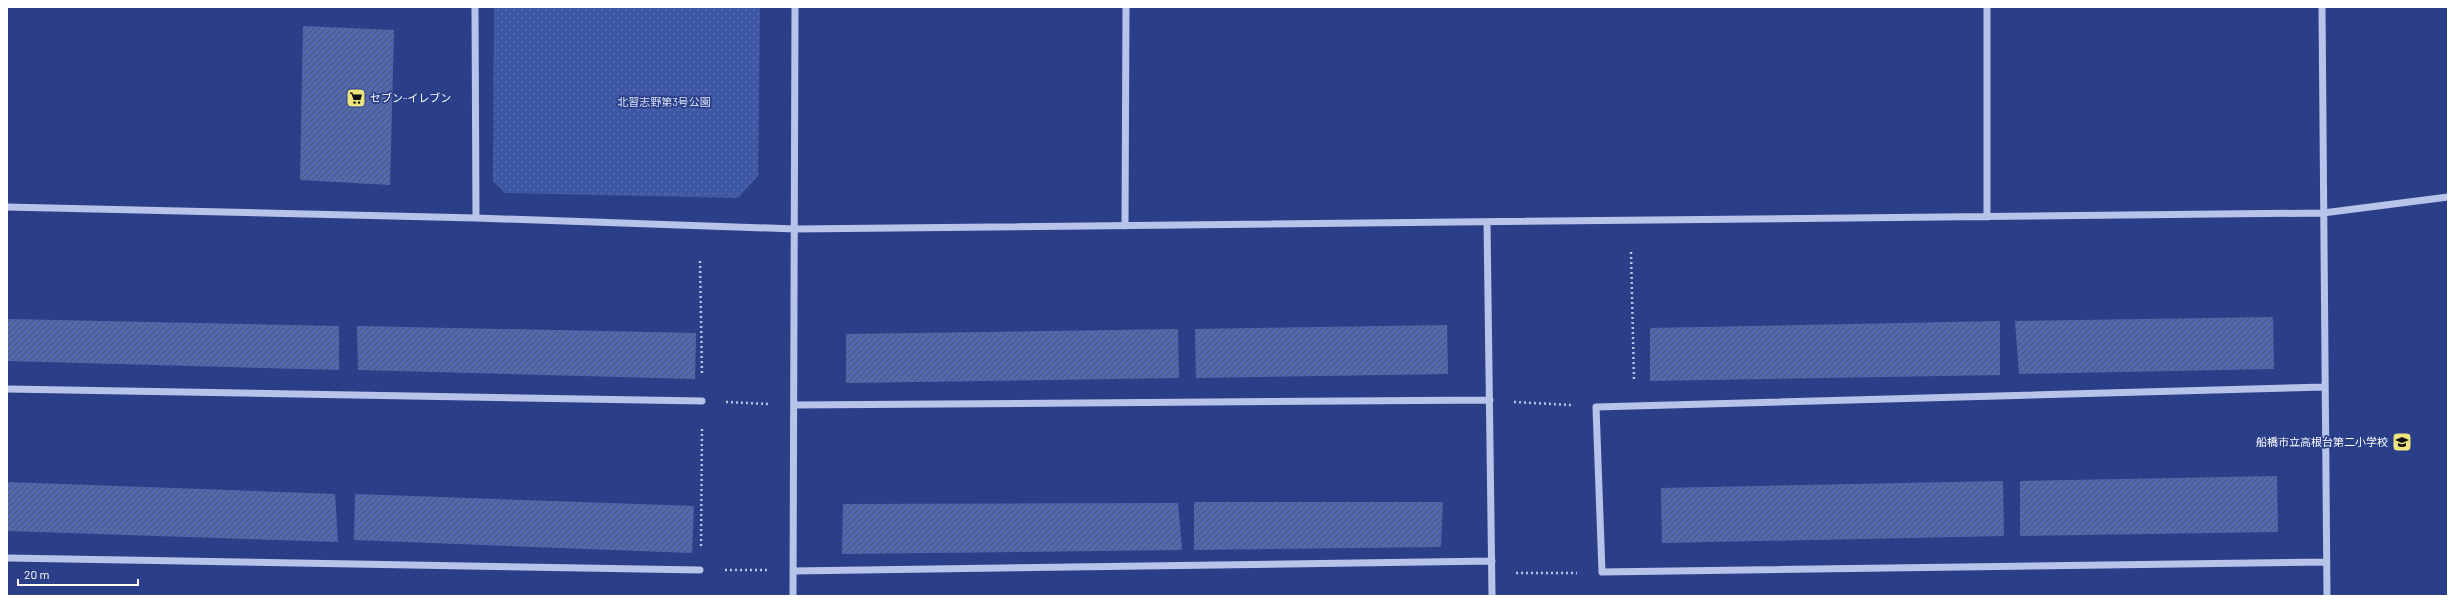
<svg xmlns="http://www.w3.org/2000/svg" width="2455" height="603" viewBox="0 0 2455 603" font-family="Barlow,'Noto Sans JP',sans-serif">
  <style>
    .park { fill: url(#park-dots) }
    .building { fill: url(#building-hatch) }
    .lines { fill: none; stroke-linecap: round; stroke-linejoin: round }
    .path { stroke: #b7c3e8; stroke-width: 2.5; stroke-dasharray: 2 3; stroke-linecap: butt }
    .minor { stroke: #b7c3e8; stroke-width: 7 }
    .labels { text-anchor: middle; stroke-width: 3.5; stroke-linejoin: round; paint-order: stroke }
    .poi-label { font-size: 11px; fill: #fff; stroke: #2a3f88; text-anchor: start }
    .park-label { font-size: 11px; fill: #dae1f7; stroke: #2a3f88 }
  </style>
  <defs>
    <pattern id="park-dots" width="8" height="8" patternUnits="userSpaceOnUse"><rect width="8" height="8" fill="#3f58a4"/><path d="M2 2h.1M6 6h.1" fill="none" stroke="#5c71b2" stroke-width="1.8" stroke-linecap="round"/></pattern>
    <pattern id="building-hatch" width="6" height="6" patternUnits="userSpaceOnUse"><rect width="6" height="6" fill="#5369af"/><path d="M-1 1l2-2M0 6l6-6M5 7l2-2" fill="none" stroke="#4e566f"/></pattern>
  </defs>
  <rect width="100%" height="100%" fill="#2a3f88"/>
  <!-- park -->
  <path class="park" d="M494,7H760L758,176L738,198L505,193L493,181Z"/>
  <!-- building -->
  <path class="building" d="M303,26L394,30L390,185L300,180Z
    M2273,317L2274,369L2019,374L2015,321Z
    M7,319L339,326V370L8,361Z
    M2000,321V375L1650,381V328Z
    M1447,325L1448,374L1196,378L1195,329Z
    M357,326L696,333L695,379L358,370Z
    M1178,329L1179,378L846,383V334Z
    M2277,476L2278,532L2020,536V481Z
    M2003,481L2004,536L1662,543L1661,488Z
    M7,482L335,494L338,542L7,531Z
    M355,494L694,506L692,553L354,540Z
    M1194,502H1443L1441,547L1194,550Z
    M1178,503L1182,550L842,554L843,504Z"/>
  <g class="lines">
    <!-- path -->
    <path class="path" d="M1631,252L1634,381
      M700,261L702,376
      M726,402L769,404
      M1514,402L1571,405
      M701,546L702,427
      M725,570H768
      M1516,573H1577"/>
    <!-- minor -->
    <path class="minor" d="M475,7L476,218
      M2322,7L2327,596
      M7,207L476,218L795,229L2323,213L2448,197
      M1987,217V7
      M1487,222L1492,596
      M1125,226L1126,7
      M2325,387L1596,407L1602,572L2327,562
      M7,389L702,401
      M794,405L1490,400
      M7,558L700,570
      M793,571L1492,561
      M793,596L795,7"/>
  </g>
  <!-- icons -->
  <defs>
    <symbol id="supermarket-square" viewBox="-11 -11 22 22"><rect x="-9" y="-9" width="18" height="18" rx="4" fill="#eee57e" stroke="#2a3f88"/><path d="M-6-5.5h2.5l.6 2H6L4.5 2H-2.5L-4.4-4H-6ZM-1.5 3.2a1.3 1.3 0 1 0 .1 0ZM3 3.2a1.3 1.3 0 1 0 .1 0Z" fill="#111"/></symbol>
    <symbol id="school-square" viewBox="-11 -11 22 22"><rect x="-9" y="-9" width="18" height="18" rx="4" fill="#eee57e" stroke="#2a3f88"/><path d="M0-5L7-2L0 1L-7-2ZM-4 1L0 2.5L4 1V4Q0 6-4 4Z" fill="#111"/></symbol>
  </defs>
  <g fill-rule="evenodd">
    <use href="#supermarket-square" x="345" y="87" width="22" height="22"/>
    <use href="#school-square" x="2391" y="431" width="22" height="22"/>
  </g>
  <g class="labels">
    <!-- poi labels -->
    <g class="poi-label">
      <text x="370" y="102">セブン-イレブン</text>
      <text x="2388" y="446" text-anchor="end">船橋市立高根台第二小学校</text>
    </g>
    <!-- park labels -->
    <g class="park-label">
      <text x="664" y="106">北習志野第3号公園</text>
    </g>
  </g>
  <!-- border -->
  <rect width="2455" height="603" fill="none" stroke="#ffffff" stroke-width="16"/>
  <!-- scale -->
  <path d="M18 579v6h120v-6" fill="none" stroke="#ffffff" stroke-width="2"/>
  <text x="24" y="579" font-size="12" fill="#ffffff" stroke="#2a3f88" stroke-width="3" paint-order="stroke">20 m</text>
</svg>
